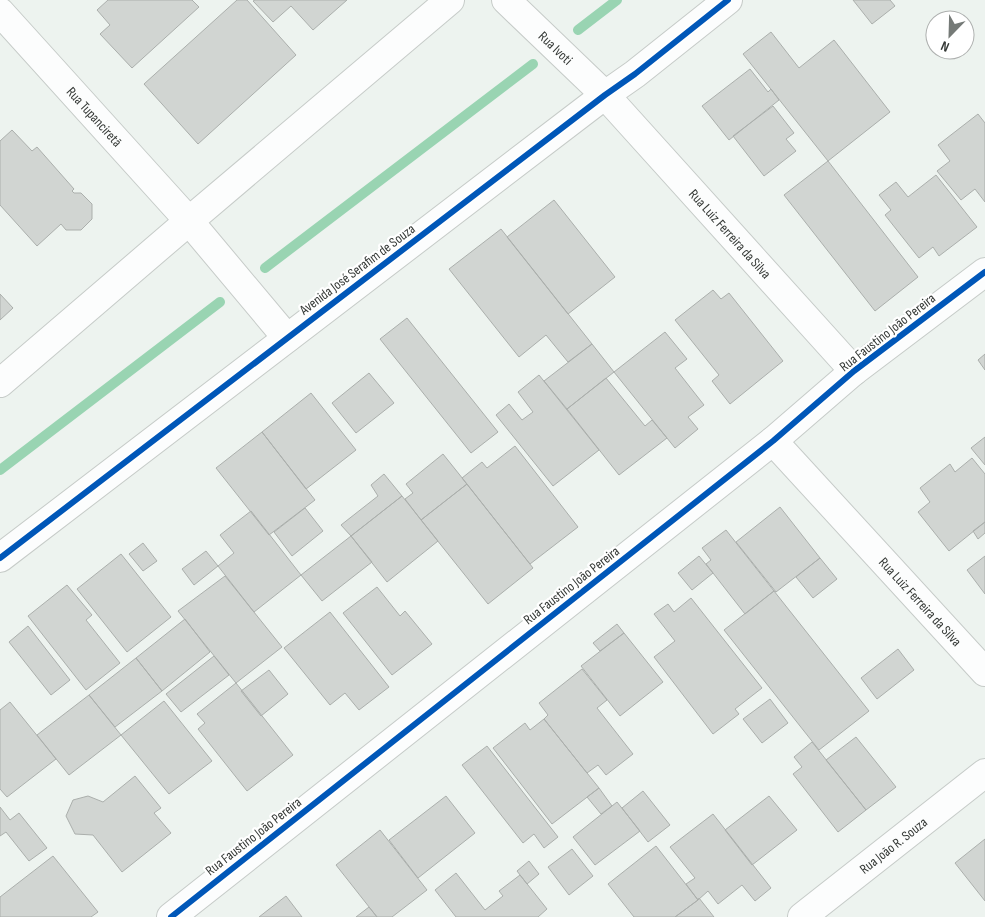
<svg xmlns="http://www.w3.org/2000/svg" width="985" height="917" viewBox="0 0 985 917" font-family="'Sofia Sans Condensed',sans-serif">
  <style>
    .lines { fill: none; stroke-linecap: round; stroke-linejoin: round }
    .stream { stroke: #99d4b2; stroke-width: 10 }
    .building { fill: #d1d5d2; stroke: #abafac }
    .street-casing { stroke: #c6cbc8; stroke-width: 30 }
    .street { stroke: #fcfdfd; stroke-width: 28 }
    .cycleway-casing { stroke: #fff; stroke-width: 9 }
    .cycleway { stroke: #0057b8; stroke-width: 6 }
    .labels { text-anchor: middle; stroke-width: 4.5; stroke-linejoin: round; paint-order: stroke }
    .street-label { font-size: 14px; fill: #353936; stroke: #fff }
  </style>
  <rect width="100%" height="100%" fill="#edf3ef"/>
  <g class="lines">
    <!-- stream -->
    <path class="stream" d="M578,30L617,0
      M265,268L533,64
      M0,470L220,302"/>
  </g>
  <!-- building -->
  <path class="building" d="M108,0H192L199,7L132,68L100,34L110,25L97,10Z
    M237,0H247L296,55L198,144L144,84Z
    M255,0H347L313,30L291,6L273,22L253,1Z
    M853,0H890L895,6L872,24Z
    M771,32L799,68L834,40L890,112L828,161L743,54Z
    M750,69L768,92L771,89L779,100L729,140L702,106Z
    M773,106L794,133L786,139L796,151L764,176L733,136Z
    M978,114L985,123V202L975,189L961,200L937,171L950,161L938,145Z
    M12,130L32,151L37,147L74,189L72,191L74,193H81L92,204V219L81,230H66L61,224L37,246L0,205V141Z
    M828,161L918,277L875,311L784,195Z
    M936,175L977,227L939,256L933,247L919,258L885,215L891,210L879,195L896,182L908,197Z
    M554,200L615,277L568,314L507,237Z
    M501,229L592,344L568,362L546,335L519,357L449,269Z
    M713,290L721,299L729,293L783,361L730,404L712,381L719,375L675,320Z
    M0,294L13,308L0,320Z
    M407,318L498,432L471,453L380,339Z
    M665,332L687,359L675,368L704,405L688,417L698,429L675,448L614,372Z
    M592,344L614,372L567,409L544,381Z
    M985,354V370L978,360Z
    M369,373L394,403L356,433L332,403Z
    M539,375L599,450L553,486L496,415L509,404L522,420L533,412L518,392Z
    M606,378L645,426L652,420L667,438L619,475L567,409Z
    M311,393L356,450L306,489L262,432Z
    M262,432L315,500L269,535L216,468Z
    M985,437V465L971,448Z
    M515,446L578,527L530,564L462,478L482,462L487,468Z
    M443,454L467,484L421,520L405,499L413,493L406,484Z
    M972,458L985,474V522L949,551L918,512L930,502L920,488L950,464L955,472Z
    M384,474L402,496L351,536L341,525L378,496L371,485Z
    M467,484L533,568L488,604L421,520Z
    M402,496L438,541L387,582L351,536Z
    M780,507L820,558L776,592L736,542Z
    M305,508L323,531L292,556L274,532Z
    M251,511L301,575L254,612L218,566L234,553L220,535Z
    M985,522V533L978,539L973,531Z
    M726,530L774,591L745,614L706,564L711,560L702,548Z
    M351,536L372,562L322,601L301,575Z
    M143,543L157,561L143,571L129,554Z
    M206,551L218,566L194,585L182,569Z
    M121,554L171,617L127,652L77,589Z
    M699,556L713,573L692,590L678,573Z
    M985,556V594L967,570Z
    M820,558L837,579L813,598L796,577Z
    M225,576L282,647L236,683L178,611Z
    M67,585L92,615L86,620L120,663L86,690L28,616Z
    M377,587L400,616L405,611L432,644L392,675L343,613Z
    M774,591L869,711L819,750L724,630Z
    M691,598L762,688L735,709L739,714L713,734L654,657L675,641L654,614L668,604L674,612Z
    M330,612L389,687L359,710L345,693L330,705L284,648Z
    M185,619L210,652L162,691L136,658Z
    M617,624L624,633L600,651L593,643Z
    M28,626L70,680L51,695L9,642Z
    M624,633L663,682L620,716L581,666Z
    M898,649L914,670L877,699L861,678Z
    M214,656L229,675L181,712L166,694Z
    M136,658L162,691L115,727L89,695Z
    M582,669L607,700L597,708L633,754L606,775L598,765L587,773L544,719L548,715L539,703Z
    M269,670L288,694L261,716L241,691Z
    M236,683L293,755L247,791L198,729L205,723L197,714Z
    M89,695L121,735L69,775L37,735Z
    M770,699L788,723L762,743L743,719Z
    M164,701L212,761L169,794L121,735Z
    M10,702L56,759L7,797L0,789V710Z
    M544,719L599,788L552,824L493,748L525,723L530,730Z
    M856,737L896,787L866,810L826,760Z
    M812,742L866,810L838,832L793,774L802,767L794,757Z
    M487,746L558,837L544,848L534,834L523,843L462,765Z
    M135,776L161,808L154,813L171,833L122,872L93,835L75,834L66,816L73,800L88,796L103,802Z
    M599,788L612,806L601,814L587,797Z
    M643,791L670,825L648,842L622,808Z
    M446,796L475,833L418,878L389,840Z
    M769,796L797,830L752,865L725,830Z
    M617,802L640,831L595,865L573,837Z
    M0,807L10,820L19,813L47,848L29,861L6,832L0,836Z
    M713,814L771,888L755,901L742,885L718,904L708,891L698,900L686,884L695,878L670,847Z
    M380,830L427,890L392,917H377L336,865Z
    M985,839V901L955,863Z
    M656,846L698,900L675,917H634L608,884Z
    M572,849L593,876L569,895L548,867Z
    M53,856L98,912L91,917H0V897Z
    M529,861L539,874L527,884L517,871Z
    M456,873L485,910L503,896L499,891L520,875L547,909L538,917H456L435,890Z
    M286,896L302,917H259Z
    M699,898L714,917H675L698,900Z
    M369,907L377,917H356Z"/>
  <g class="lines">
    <defs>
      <g id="street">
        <path id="s1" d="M506,0L605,95L854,371"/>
        <path id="s2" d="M0,12L189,221L287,338"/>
        <path d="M0,383L189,221L450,0"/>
        <path id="s3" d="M773,441L985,672"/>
        <path d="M0,558L605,95L635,74L728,0"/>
        <path d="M171,917L773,441L854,371L985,272"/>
        <path id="s4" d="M802,917L985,773"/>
      </g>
    </defs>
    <!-- street casing -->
    <use href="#street" class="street-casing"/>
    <!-- street -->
    <use href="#street" class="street"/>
    <defs>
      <path id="cycleway" d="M0,558L605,95L635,74L728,0
        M171,917L773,441L854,371L985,272"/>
    </defs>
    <!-- cycleway casing -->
    <use href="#cycleway" class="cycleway-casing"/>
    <!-- cycleway -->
    <use href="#cycleway" class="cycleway"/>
  </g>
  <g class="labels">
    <!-- street labels -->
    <g class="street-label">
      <text dy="5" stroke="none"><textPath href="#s1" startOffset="69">Rua Ivoti</textPath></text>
      <text dy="5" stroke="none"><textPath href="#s2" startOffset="141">Rua Tupanciretã</textPath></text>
      <text dy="5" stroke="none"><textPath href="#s1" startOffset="324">Rua Luiz Ferreira da Silva</textPath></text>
      <text transform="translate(357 269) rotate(-37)" y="5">Avenida José Serafim de Souza</text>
      <text transform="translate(887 332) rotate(-38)" y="5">Rua Faustino João Pereira</text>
      <text transform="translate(571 585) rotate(-38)" y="5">Rua Faustino João Pereira</text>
      <text dy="5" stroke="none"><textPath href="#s3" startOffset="218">Rua Luiz Ferreira da Silva</textPath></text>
      <text transform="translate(253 836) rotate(-38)" y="5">Rua Faustino João Pereira</text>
      <text dy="5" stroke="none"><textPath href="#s4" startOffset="116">Rua João R. Souza</textPath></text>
    </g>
  </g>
  <!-- north arrow -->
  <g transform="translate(950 35) rotate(203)"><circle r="24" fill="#ffffff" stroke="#aeb0af"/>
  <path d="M0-4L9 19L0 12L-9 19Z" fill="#757a77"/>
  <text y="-8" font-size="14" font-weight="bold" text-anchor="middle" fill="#353936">N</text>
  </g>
</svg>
